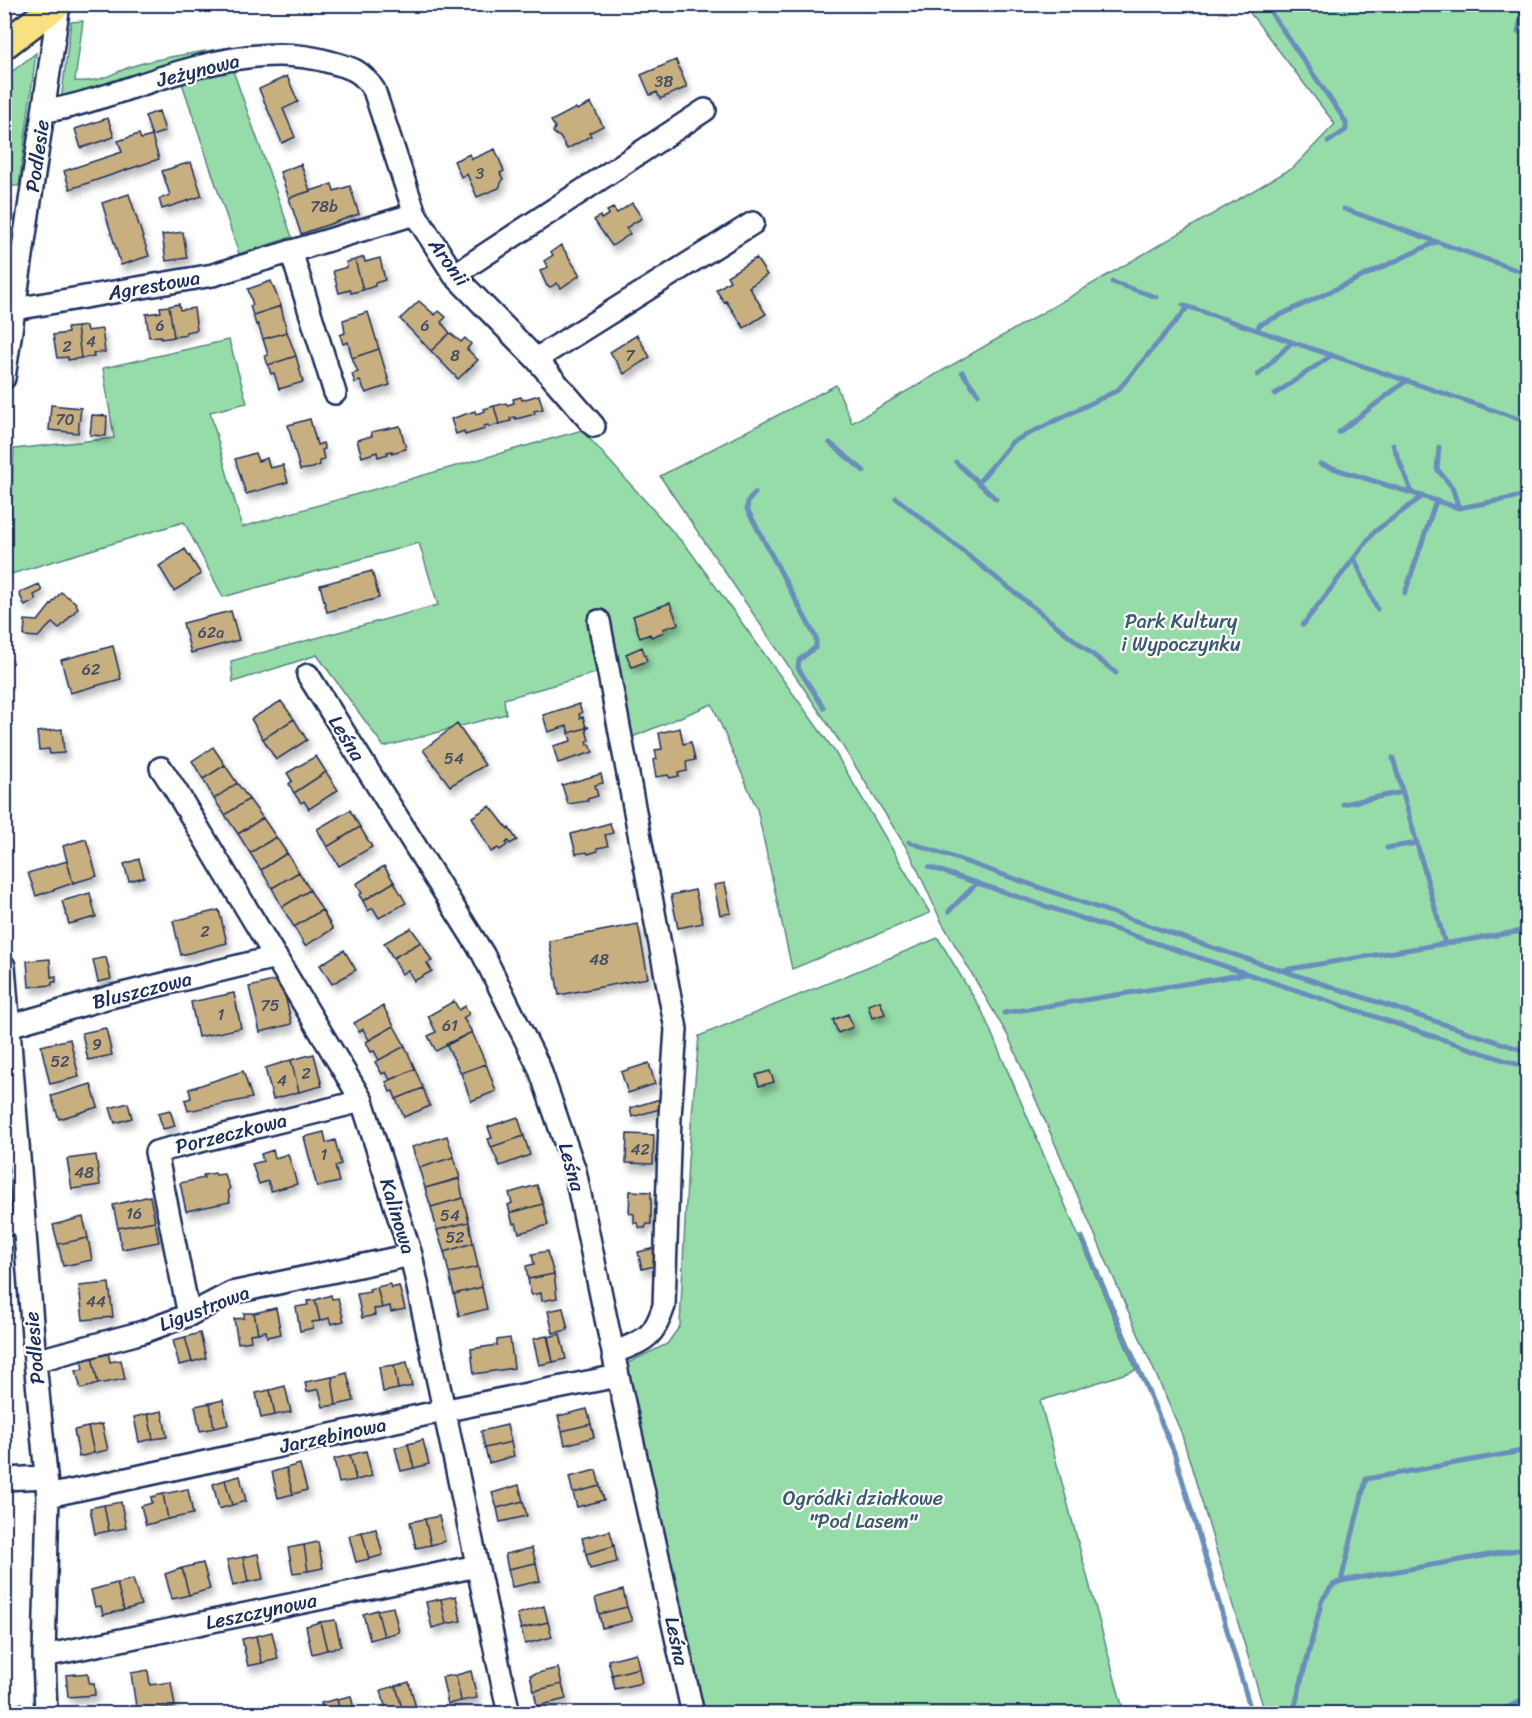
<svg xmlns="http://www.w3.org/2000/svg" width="1532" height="1718" viewBox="0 0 1532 1718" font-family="Sriracha,sans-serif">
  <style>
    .green { fill: #96dca9; stroke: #588684; stroke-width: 1.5 }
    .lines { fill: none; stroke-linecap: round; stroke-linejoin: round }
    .stream { stroke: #6a8ebc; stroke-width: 5 }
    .building { fill: #c8af7f; stroke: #1b2f5e; stroke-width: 1.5; filter: url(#shadow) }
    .minor-casing { stroke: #1b2f5e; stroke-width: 26 }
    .major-casing { stroke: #1b2f5e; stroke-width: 32 }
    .minor { stroke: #fff; stroke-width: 21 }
    .major { stroke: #f9e181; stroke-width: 27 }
    .labels { text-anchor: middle; stroke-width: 4.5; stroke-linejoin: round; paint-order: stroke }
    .number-label { font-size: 16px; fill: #464f66 }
    .street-label { font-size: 20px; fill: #1b2f5e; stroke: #fff }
    .park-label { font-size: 20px; fill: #3a5a71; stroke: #fff }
  </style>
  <defs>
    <filter id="shadow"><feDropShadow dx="3.5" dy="6" stdDeviation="3" flood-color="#0004"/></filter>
  </defs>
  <rect width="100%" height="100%" fill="#fff"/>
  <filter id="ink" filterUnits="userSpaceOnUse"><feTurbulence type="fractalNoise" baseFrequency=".0167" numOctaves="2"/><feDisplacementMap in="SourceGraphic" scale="12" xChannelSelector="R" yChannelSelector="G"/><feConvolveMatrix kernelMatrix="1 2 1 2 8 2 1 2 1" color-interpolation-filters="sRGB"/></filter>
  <g filter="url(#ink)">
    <!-- green -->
    <path class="green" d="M1244,5H1527V1713H1265L1181,1432L1008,1036L941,921L911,855L842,745L660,476L836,385L852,423L1294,167L1335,124Z
      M83,21L75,81C102,83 109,74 133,66C160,57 196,53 225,48L292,237L239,254L181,80L59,117L71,22Z
      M36,53L19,186H5V77Z
      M229,340L247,403L210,412L242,527L582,430L690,551L833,749L930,913L792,969L757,809L712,704L628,739L603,671L504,699L506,714L384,747L317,655L233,682L231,661L438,605L419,543L223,597L184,522L8,575L14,449L114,438L103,368Z
      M938,938L982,1011L1136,1370L1040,1401L1124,1713H703L626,1364L667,1344L680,1326L688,1160L699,1036Z"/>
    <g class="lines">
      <!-- stream -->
      <path class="stream" d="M1265,4L1346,122V130L1328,142
        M1518,32L1524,4
        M1344,209L1528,274
        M1112,282L1156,297
        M1183,305L1528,422
        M1258,330L1259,325L1436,242
        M962,372L978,394
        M1258,375L1292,342
        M1275,394L1332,355
        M1339,432L1406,381
        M830,443L864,471
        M1393,445L1412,493
        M1439,447L1437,469L1452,487L1459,508
        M956,462L996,499
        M1320,464L1459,508L1528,495
        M978,483L1012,442L1118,390L1188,307
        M755,493L748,501L747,509L816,638V647L799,660L798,668L824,708
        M896,498L1116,673
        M1354,558L1377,609
        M1405,593L1436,501
        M1303,625L1374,532L1423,496
        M1393,758L1445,944
        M1343,804L1403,792
        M909,842L1205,945L1528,1052
        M1387,848L1417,843
        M929,867L1528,1068
        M949,911L977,883
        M1283,970L1528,930
        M1004,1013L1246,974
        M1082,1237L1174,1452L1252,1714
        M1527,1308H1528
        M1341,1581L1366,1479L1528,1450
        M1293,1714L1322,1600L1333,1585L1341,1581L1528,1548
        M1495,1714L1528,1697"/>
    </g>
    <!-- building -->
    <path class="building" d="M676,60L687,87L660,99L657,92L650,95L641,75Z
      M287,76L298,102L283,109L295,137L282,143L259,89Z
      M591,103L603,126L589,133L591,136L567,149L560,137L556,135L553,132L555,127L551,121L576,108L577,110Z
      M159,111L165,131L152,136L145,116Z
      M108,118L114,137L81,148L75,129Z
      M139,134L141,139L152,136L159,159L70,189L64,171L122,152L118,141Z
      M495,149L504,171L500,173L503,179L499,188L477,197L467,174L461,177L454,161L470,154L472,159Z
      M191,162L202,196L162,209L159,199L170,195L162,171Z
      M301,164L310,191L289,198L280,172Z
      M332,184L334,191L350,186L359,214L301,234L289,198Z
      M129,194L149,256L121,265L102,203Z
      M632,203L642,218L626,228L630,234L612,246L594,220L600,216L601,219L609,214L607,211L613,208L617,213Z
      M183,232L187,258L166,261L162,235Z
      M561,245L580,275L561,288L557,283L551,287L547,286L540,271L548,267L544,261L553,255L551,252Z
      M364,257L365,262L380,258L385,280L375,283V286L363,290L355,260Z
      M756,258L767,275L749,287L766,314L744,328L726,301L724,302L716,290L730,281L727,276Z
      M355,260L363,290L351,293L350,290L339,293L333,271L347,267L346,262Z
      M271,281L281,306L253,315L250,306L253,305L248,289Z
      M419,301L435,315L439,311L446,317L441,322L450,333L431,351L400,319Z
      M179,304L180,310L194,308L197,330L186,332V335L174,337L169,306Z
      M169,306L174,337L161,339V336L149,337L146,314L161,312L160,307Z
      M281,306L287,332L263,339L258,324L256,325L253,315Z
      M368,312L379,349L352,358L348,342L343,344L340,335L345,333L343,320Z
      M86,326L87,331L102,329L105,352L93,353L94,357L81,358L77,327Z
      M77,327L81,358L68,360V357L57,358L53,335L68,333L67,328Z
      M287,332L296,356L268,365L265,356L268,355L263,339Z
      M450,333L461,342L465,338L471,344L467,349L478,360L458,379L431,351Z
      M637,335L650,357L624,374L610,352Z
      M379,349L390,385L366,393L360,381L355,383L352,374L358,372L352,358Z
      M296,356L303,382L279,389L274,373L271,374L268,365Z
      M539,395L543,409L534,411L535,414L516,419L515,417L510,418L511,421L499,424L494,406L506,403L507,405L514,403L513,399L521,397L522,400Z
      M51,405L81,408L78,433L49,430Z
      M494,406L499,424L489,427L488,425L484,426L485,429L465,435L464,431L456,434L451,419L475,411L476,414L485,411L484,409Z
      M92,415L107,416L106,436L90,435Z
      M310,419L317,445L323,443L325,449L322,450L324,460L319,461L320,465L313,468L300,470L288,425Z
      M400,426L406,449L392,453V451L387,452L388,454L378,457L377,452L362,457L357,440L372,436L371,432Z
      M255,453L258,461L267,458L270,468L283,465L288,482L246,494L235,459Z
      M185,549L201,574L174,591L159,566Z
      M372,571L379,598L327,612L320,585Z
      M39,584L42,591L34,595L36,600L25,606L19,593Z
      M61,592L75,602L78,608L59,629L52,623L38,637L24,636L25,620L38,621Z
      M670,603L678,624L663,629L664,632L651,637L650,634L640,638L633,616Z
      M231,611L239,640L191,653L183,623Z
      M113,646L121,679L70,693L61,660Z
      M642,647L647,661L632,667L626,654Z
      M281,701L294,719L263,739L251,719Z
      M579,704L582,713L579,714L580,718L583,717L586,727H589L569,733L567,726L548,732L543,715Z
      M294,719L307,740L276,760L263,739Z
      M457,724L485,765L450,786L423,750Z
      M589,727L586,730L589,740L587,741L588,745L590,744L593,752L558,763L553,746L571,741L569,733Z
      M680,728L683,744L691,742L695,760L686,762L687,771L678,773L679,776L670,778L668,775L656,777L653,760L657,759L655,750L662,749L659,733Z
      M62,729L64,753L50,754L49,749L39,750L37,732Z
      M213,747L225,765L203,779L192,761Z
      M316,756L326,772L294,793L289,784L292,781L287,773Z
      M225,765L237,783L214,799L203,779Z
      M326,772L338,790L309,809L304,801L301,803L294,793Z
      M601,774L603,783L595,785L598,796L587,799L588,801L568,804L562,785Z
      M237,783L249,799L225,815L214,799Z
      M249,799L263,818L238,834L225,815Z
      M490,806L508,829L509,828L517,840L510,844L508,841L506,843L507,845L500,850L498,848L491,852L472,817Z
      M350,810L360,827L327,847L317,829Z
      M263,818L276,837L250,853L238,834Z
      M610,823L613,833L605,835L608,846L597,848L598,851L588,854L587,852L576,854L571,834Z
      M360,827L372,847L339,866L327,847Z
      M276,837L287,853L261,870L250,853Z
      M86,839L97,876L73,883L63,846Z
      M287,853L299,872L272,888L261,870Z
      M139,859L144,877L129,881L124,864Z
      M67,861L73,883L36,896L28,873Z
      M384,866L394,882L363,901L359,895L362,893L356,884Z
      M299,872L310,890L282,907L272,888Z
      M394,882L406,903L379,918L373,908L368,911L363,901Z
      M725,883L731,913L720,915L714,885Z
      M310,890L322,910L294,927L282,907Z
      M695,890L703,923L678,928L671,895Z
      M90,893L96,917L69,924L62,901Z
      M219,910L227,943L181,955L173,921Z
      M322,910L333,929L305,946L294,927Z
      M638,924L648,978L559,995L549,941Z
      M411,928L421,942L393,958L384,943Z
      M421,942L432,961L427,963L432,971L414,981L408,970L402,974L393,958Z
      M344,950L356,970L332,984L320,965Z
      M106,957L111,979L98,982L93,960Z
      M50,959L51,977L56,976V982H52V985L29,987L27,961Z
      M281,979L292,1024L260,1032L249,987Z
      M234,993L241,1028L198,1037L191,1002Z
      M454,1001L459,1010L465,1006L469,1014L463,1018L472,1032L436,1051L428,1036L436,1032L428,1016Z
      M880,1001L885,1014L872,1018L868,1005Z
      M383,1006L394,1026L369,1040L363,1029L359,1032L354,1023Z
      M848,1014L853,1027L838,1033L833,1020Z
      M394,1026L405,1046L379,1060L374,1051L371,1052L366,1042Z
      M106,1028L112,1055L88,1060L82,1033Z
      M472,1032L486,1064L461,1073L446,1044Z
      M70,1039L79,1077L50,1084L41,1046Z
      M405,1046L415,1069L390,1080L386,1072L382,1074L375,1062Z
      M314,1054L322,1086L299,1092L291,1060Z
      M291,1060L299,1092L273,1099L265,1068Z
      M649,1063L655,1084L628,1093L621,1072Z
      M486,1064L496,1091L471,1101L461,1073Z
      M415,1069L423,1088L396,1099L393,1091L390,1092L386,1082Z
      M243,1071L252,1098L188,1111L185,1100L191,1098L189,1089Z
      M770,1071L774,1082L759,1086L756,1075Z
      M91,1084L98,1107L59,1119L51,1096Z
      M423,1088L430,1106L404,1117L396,1099Z
      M660,1099L663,1108L632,1117L630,1108Z
      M128,1103L132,1118L115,1123L110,1108Z
      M170,1110L175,1126L163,1129L158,1113Z
      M518,1117L524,1136L491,1147L488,1139L492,1138L488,1127Z
      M324,1132L326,1143L335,1140L341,1164L335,1166L339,1182L317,1187L304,1137Z
      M627,1134L654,1135L653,1164L626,1163Z
      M447,1136L454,1157L419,1168L412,1147Z
      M524,1136L530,1155L500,1166L491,1147Z
      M273,1150L275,1158L288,1154L297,1184L271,1191L268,1181L259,1184L252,1164L263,1161L261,1154Z
      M96,1155L100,1185L72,1189L67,1159Z
      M454,1157L460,1178L425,1188L419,1168Z
      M215,1173L216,1175L224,1174L230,1188L228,1190L230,1202L186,1211L180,1183L204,1178L203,1175Z
      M459,1179L463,1198L431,1207L425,1188Z
      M537,1185L543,1204L510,1213L508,1205L512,1203L509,1193Z
      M630,1191L651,1192V1224H647L645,1228H640L637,1223H634V1214L629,1213Z
      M150,1196L155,1221L118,1228L113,1205Z
      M463,1198L469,1222L437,1230L431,1207Z
      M543,1204L548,1225L519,1233L516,1223L513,1224L510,1213Z
      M83,1217L88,1238L58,1244L53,1225Z
      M155,1221L159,1242L122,1249L118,1228Z
      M469,1222L473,1243L444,1252L437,1230Z
      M88,1238L92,1260L63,1266L58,1244Z
      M473,1243L478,1267L449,1273L444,1252Z
      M655,1248L658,1265L642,1269L638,1252Z
      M547,1251L554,1274L528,1279L526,1266L534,1264L532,1254Z
      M478,1267L482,1287L454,1294L449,1273Z
      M554,1274L557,1298L542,1301L541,1293L531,1295L528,1279Z
      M109,1283L113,1317L83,1320L79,1286Z
      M390,1284L391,1288L399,1286L405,1309L391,1312L390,1306L382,1308L377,1287Z
      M377,1287L382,1308L374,1309L375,1315L362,1318L357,1294L370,1292L369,1289Z
      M482,1287L487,1309L459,1316L454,1294Z
      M331,1295L332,1299L338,1298L344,1321L331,1324L329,1318L320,1321L315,1300Z
      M315,1300L320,1321L312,1322L313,1328L300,1331L296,1307L308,1305L307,1301Z
      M276,1308L281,1334L267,1337L266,1331L258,1333L254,1313Z
      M563,1308L568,1330L553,1333L548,1311Z
      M244,1313H254L258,1333L250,1334L251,1341L238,1343L234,1319L244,1318Z
      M200,1333L206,1358L192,1362L185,1337Z
      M560,1334L566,1359L553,1362L548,1337Z
      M547,1336L553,1362L539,1365L533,1339Z
      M185,1337L192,1362L179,1365L173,1340Z
      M510,1338L514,1368L474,1374L471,1349L497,1345V1340Z
      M108,1352L110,1362L121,1360L125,1379L98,1384L92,1356Z
      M92,1356L98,1384L81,1389L76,1371L83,1369L81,1359Z
      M407,1362L412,1386L398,1389L394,1365Z
      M394,1365L398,1389L383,1392L379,1367Z
      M347,1373L354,1401L336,1405L332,1377Z
      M332,1377L336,1405L323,1407L319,1389L307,1392L305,1382Z
      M285,1386L291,1412L275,1415L270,1390Z
      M270,1390L275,1415L261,1418L256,1393Z
      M223,1400L228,1425L214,1428L210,1403Z
      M210,1403L214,1428L200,1431L195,1406Z
      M587,1409L591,1424L562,1431L558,1416Z
      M162,1411L167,1437L153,1439L148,1414Z
      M148,1414L153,1439L139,1442L134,1417Z
      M102,1424L108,1450L94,1453L88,1427Z
      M591,1424L594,1437L565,1445L562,1431Z
      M507,1425L511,1442L485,1448L481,1431Z
      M88,1427L94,1453L79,1457L74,1430Z
      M423,1440L429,1464L414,1468L408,1444Z
      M511,1442L514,1456L489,1463L485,1448Z
      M408,1444L414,1468L401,1471L395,1448Z
      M366,1451L372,1476L356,1480L350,1455Z
      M350,1455L356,1480L339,1483L334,1459Z
      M300,1464L307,1490L293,1494L286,1468Z
      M286,1468L293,1494L278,1498L272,1472Z
      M596,1470L600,1486L573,1493L569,1477Z
      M240,1476L246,1501L232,1505L225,1480Z
      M225,1480L232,1505L219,1509L213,1484Z
      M519,1485L523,1501L497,1508L492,1493Z
      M600,1486L604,1500L577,1507L573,1493Z
      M188,1489L193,1514L168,1519L163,1494Z
      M163,1494L168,1519L146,1525L141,1506L152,1503L151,1497Z
      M523,1501L527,1516L500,1522L497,1508Z
      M121,1502L126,1528L109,1531L104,1505Z
      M104,1505L109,1531L95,1534L90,1508Z
      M439,1516L445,1541L431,1545L425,1519Z
      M425,1519L431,1545L416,1548L410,1522Z
      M376,1529L383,1555L369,1559L362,1532Z
      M610,1531L614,1546L586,1554L582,1538Z
      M362,1532L369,1559L356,1562L349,1536Z
      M318,1542L323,1568L308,1571L304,1545Z
      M304,1545L308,1571L293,1573L288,1548Z
      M614,1546L617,1562L590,1569L586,1554Z
      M532,1548L536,1563L508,1569L505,1554Z
      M258,1554L263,1579L248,1582L243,1557Z
      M243,1557L248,1582L233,1586L227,1560Z
      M203,1563L210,1589L189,1595L182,1568Z
      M536,1563L540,1581L512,1587L508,1569Z
      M182,1568L189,1595L172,1599L165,1574Z
      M133,1579L141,1605L124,1610L117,1583Z
      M117,1583L124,1610L103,1615L101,1606L95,1607L91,1590Z
      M623,1590L627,1607L599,1614L595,1598Z
      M456,1596L461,1621L446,1624L441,1599Z
      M441,1599L446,1624L432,1628L426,1602Z
      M544,1606L548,1622L521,1629L517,1614Z
      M393,1607L399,1632L384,1636L377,1610Z
      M627,1607L632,1621L602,1628L599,1614Z
      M377,1610L384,1636L370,1640L363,1614Z
      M335,1620L341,1646L327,1650L320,1622Z
      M320,1622L327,1650L312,1654L306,1626Z
      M548,1622L552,1637L525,1644L521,1629Z
      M272,1632L278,1659L262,1663L256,1636Z
      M256,1636L262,1663L248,1666L242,1639Z
      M636,1653L639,1668L612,1675L608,1660Z
      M558,1668L562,1684L534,1691L530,1675Z
      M639,1668L642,1683L615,1689L612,1675Z
      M148,1670L150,1685L171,1682L175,1707L137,1713L131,1673Z
      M471,1671L477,1698L461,1701L456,1675Z
      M88,1673L89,1683H94L95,1695L68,1697L66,1675Z
      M456,1675L461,1701L448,1704L442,1677Z
      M409,1682L416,1708L403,1712L396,1686Z
      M562,1684L566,1699L537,1706L534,1691Z
      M396,1686L403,1712L387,1714L381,1690Z
      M351,1696L355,1714H340L337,1699Z
      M337,1699L340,1714H324L321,1703Z
      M22,1703L25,1714H4V1708Z"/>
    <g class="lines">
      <defs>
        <path id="minor" d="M43,111C68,109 91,100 115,93C182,71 259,41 330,62C352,68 361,70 374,90L415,214L454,275L536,359L594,426
          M291,251L335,393
          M454,275L705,110
          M15,309L213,275L415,214
          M536,359L753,223
          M4,378L59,4
          M599,621L676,1029L670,1117L664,1306C653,1340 644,1340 613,1353
          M308,675L483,954L539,1067L575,1171L618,1376L693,1714
          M161,768L176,791L362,1101L411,1255L509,1714
          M4,966L35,1361L48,1496L44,1656L46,1714
          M9,1026L110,997L276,957
          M4,1225L23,1221
          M189,1315L156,1152L362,1101
          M35,1361L143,1332L189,1315L231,1293L411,1255
          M4,1479L46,1477
          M48,1496L442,1411L618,1376
          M44,1656L477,1566"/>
        <path id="major" d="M4,45L58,4"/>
      </defs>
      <!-- minor casing -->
      <use href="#minor" class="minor-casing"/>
      <!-- major casing -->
      <use href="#major" class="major-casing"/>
      <!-- minor -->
      <use href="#minor" class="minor"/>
      <!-- major -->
      <use href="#major" class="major"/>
    </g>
  </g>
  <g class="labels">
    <!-- number labels -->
    <g class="number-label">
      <text x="664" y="87">3B</text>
      <text x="480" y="179">3</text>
      <text x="324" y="212">78b</text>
      <text x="160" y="331">6</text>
      <text x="425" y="331">6</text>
      <text x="91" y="347">4</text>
      <text x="67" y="352">2</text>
      <text x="455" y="361">8</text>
      <text x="630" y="361">7</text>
      <text x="65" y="425">70</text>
      <text x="211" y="638">62a</text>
      <text x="91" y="675">62</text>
      <text x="454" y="764">54</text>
      <text x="205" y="937">2</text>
      <text x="599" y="965">48</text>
      <text x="270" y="1011">75</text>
      <text x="221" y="1020">1</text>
      <text x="450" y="1031">61</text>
      <text x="97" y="1050">9</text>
      <text x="60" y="1067">52</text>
      <text x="306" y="1079">2</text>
      <text x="282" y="1086">4</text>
      <text x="640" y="1155">42</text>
      <text x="324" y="1160">1</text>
      <text x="84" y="1178">48</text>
      <text x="134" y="1219">16</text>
      <text x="450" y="1221">54</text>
      <text x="455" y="1243">52</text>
      <text x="96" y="1307">44</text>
    </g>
    <!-- street labels -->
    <g class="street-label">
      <text transform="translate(198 70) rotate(-14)" y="7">Jeżynowa</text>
      <text transform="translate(37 156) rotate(-82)" y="7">Podlesie</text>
      <text transform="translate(449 262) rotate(54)" y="7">Aronii</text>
      <text transform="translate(154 285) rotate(-10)" y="7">Agrestowa</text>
      <text transform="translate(347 738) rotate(58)" y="7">Leśna</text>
      <text transform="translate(142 990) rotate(-14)" y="7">Bluszczowa</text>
      <text transform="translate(231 1133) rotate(-14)" y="7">Porzeczkowa</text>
      <text transform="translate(572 1167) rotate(74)" y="7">Leśna</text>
      <text transform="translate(398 1216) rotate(73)" y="7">Kalinowa</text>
      <text transform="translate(204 1308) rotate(-21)" y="7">Ligustrowa</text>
      <text transform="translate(34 1348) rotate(-95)" y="7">Podlesie</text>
      <text transform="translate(333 1435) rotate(-12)" y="7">Jarzębinowa</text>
      <text transform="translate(261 1611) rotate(-12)" y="7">Leszczynowa</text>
      <text transform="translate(677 1641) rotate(78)" y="7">Leśna</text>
    </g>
    <!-- park labels -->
    <g class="park-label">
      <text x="1181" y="628">Park Kultury<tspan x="1181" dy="23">i Wypoczynku</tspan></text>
      <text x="863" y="1505">Ogródki działkowe<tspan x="863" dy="23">"Pod Lasem"</tspan></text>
    </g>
  </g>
  <!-- margin -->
  <rect width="1532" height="1718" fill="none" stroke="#fff" stroke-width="24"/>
  <rect x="12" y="12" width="1508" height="1694" fill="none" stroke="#1b2f5e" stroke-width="2" filter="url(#ink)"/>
</svg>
